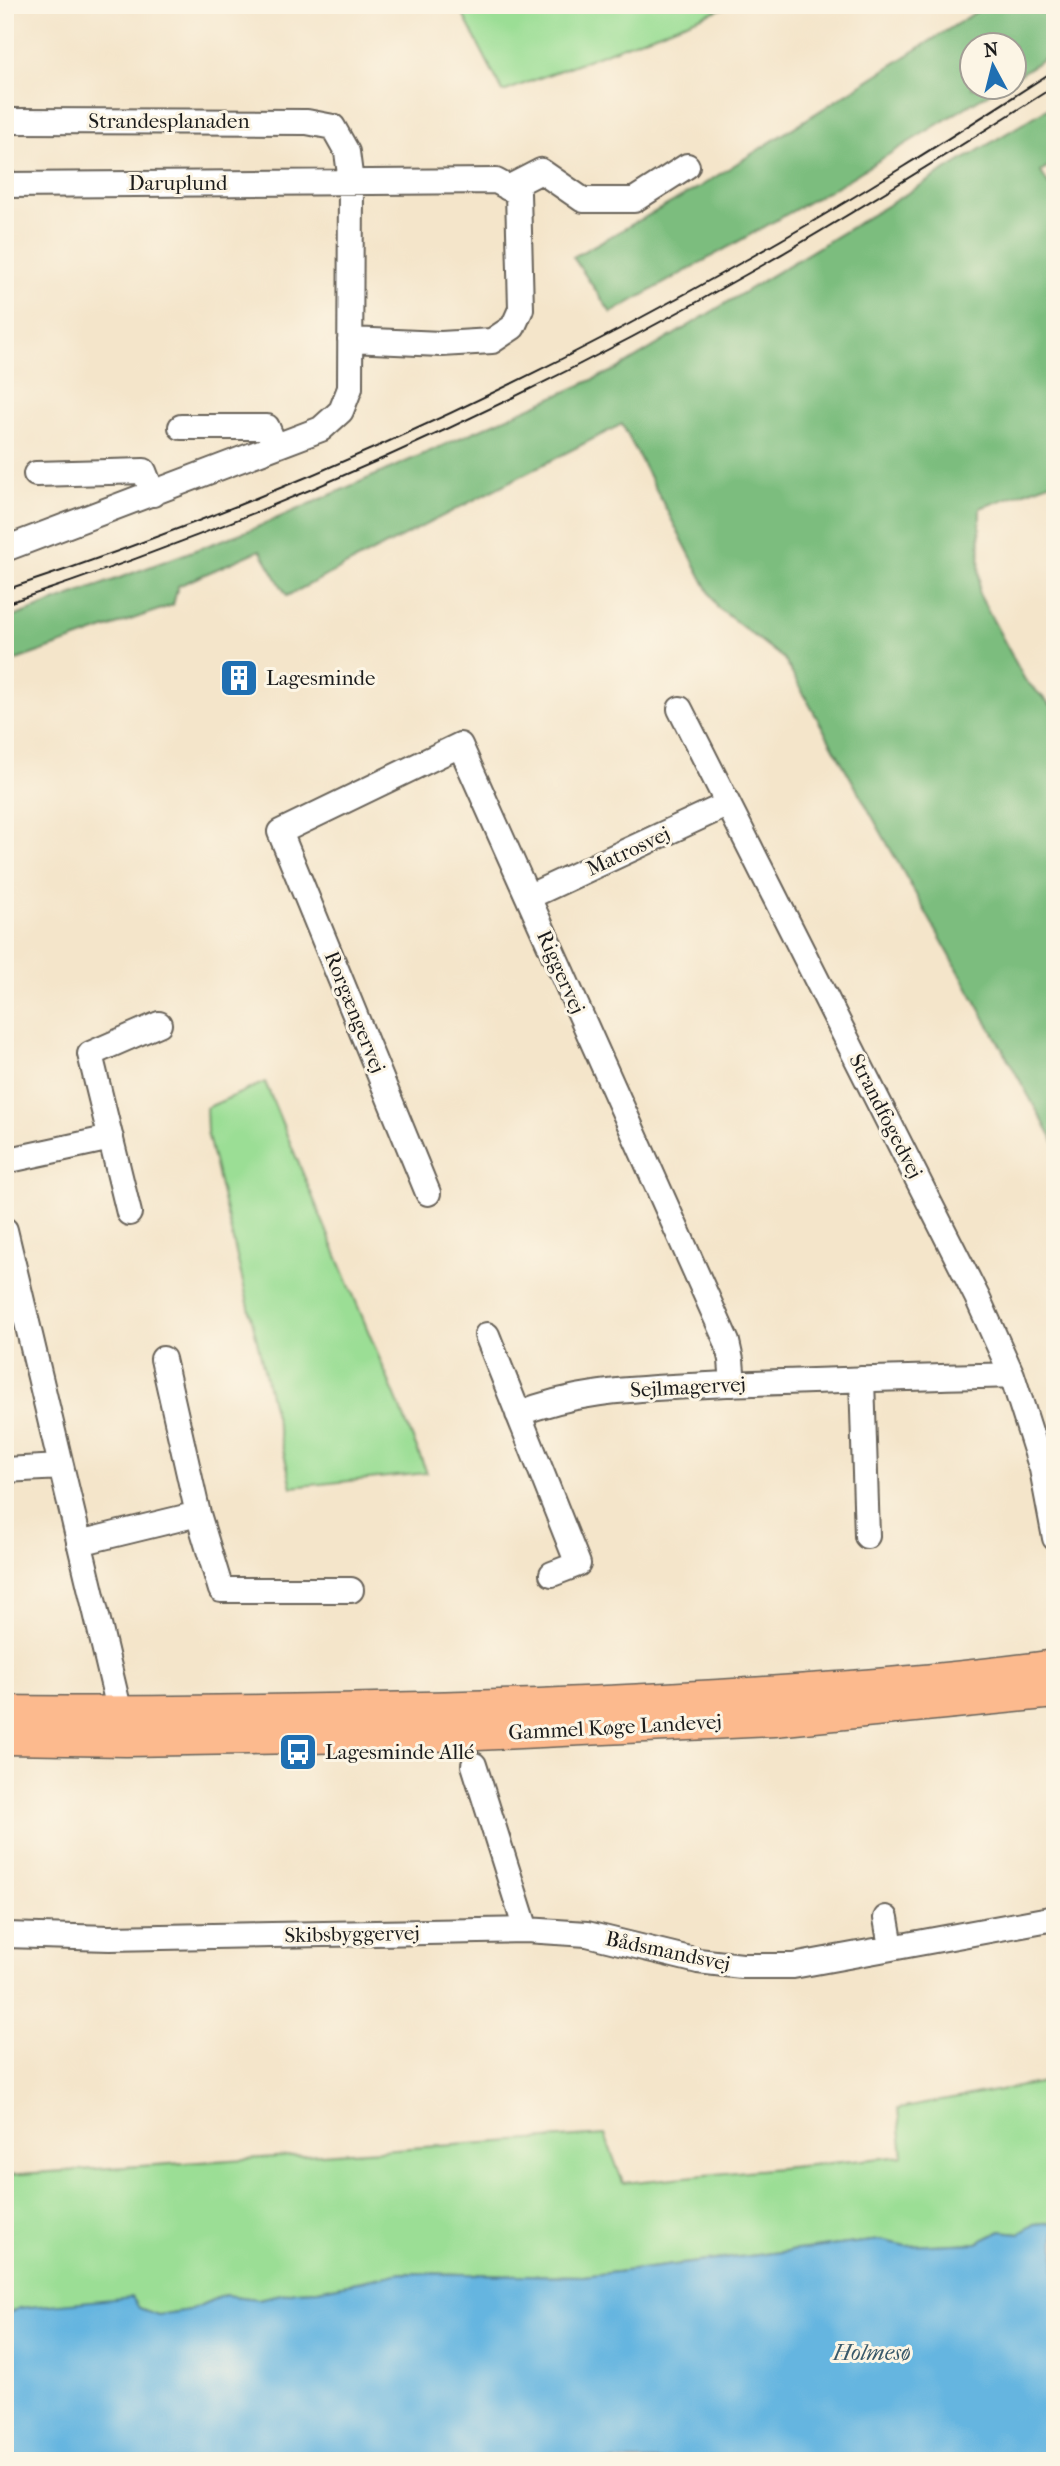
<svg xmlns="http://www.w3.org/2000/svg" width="1060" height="2466" viewBox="0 0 1060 2466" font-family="'IM FELL French Canon',serif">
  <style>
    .green { fill: #9bde95; stroke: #5c7d58; stroke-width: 2 }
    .forest { fill: #7cbd7e; stroke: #4c6c4d; stroke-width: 2 }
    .water { fill: #65b5e0; stroke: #40687e; stroke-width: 2 }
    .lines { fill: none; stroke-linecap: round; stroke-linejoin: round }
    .minor-casing { stroke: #686259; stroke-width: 28 }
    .major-casing { stroke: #686259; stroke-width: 35 }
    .minor { stroke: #fff; stroke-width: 24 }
    .major { stroke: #fcba8e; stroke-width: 32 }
    .tram { stroke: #1c1c1c; stroke-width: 2 }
    .labels { text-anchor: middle; stroke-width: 6; stroke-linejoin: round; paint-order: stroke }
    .street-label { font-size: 21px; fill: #1c1c1c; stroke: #fcf5e5 }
    .poi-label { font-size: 21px; fill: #1c1c1c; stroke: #fcf5e5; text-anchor: start }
    .water-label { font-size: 23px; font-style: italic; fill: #39596a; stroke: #fcf5e5 }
  </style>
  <rect width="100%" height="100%" fill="#fcf5e5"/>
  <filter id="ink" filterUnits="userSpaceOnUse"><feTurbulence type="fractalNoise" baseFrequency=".0143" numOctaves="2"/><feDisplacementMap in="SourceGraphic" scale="14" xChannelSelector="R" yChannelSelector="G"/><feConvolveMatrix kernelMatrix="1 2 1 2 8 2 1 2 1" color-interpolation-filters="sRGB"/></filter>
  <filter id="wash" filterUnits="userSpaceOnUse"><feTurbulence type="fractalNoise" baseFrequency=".00686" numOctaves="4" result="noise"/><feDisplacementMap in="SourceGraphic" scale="28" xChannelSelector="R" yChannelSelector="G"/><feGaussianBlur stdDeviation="1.57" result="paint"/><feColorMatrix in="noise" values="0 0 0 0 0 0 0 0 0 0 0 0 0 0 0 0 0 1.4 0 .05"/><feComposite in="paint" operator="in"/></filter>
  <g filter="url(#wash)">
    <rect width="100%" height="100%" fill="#f4e5ca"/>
    <!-- green -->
    <path class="green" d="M458,5H731L503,92Z
      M265,1082L427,1473L292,1487L207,1132L206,1108Z
      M1055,2080V2222L1035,2224L1020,2233L1001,2231L977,2243L906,2246L880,2240L583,2276L401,2273L318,2290L296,2291L258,2299L224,2295L189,2310L158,2315L139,2308H20L5,2315V2175L605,2135L623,2183L903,2156L898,2109Z"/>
    <!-- forest -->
    <path class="forest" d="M987,5H1055V52L1015,77L1014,46H972V88H997L839,185L611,313L573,257L698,188Z
      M1055,104V162L1041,172L1055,195V481L980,508L979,594L1025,680L1055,709V1143L784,659L717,607L622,424L287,596L260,550L178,586L173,605L5,664V620L255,528L617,369Z"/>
    <!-- water -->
    <path class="water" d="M1055,2222V2461H5V2315L19,2308L132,2297L139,2308L158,2315L189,2310L224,2295L258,2299L296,2291L318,2290L401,2273L583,2276L880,2240L906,2246L977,2243L1001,2231L1020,2233L1035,2224Z"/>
  </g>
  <g filter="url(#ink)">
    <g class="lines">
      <defs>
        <path id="minor" d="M5,121L307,122L333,127L347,152L351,182L350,388L341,411L321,429L5,549
          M5,185L496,181L518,193L521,309L513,327L492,341L441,344L350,340
          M508,188L541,171L583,200H634L687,166
          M181,427H267L275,446
          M36,474L144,471L153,494
          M680,709L977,1297L1012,1375L1042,1469L1055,1538
          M528,897L728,804
          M5,1161L111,1138
          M428,1193L280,832L460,745L727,1342L731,1360L733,1384
          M129,1213L90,1054L159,1024
          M5,1230L124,1730
          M487,1335L578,1564L552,1574
          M163,1359L198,1514L221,1590H351
          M862,1379L867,1536
          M518,1414C578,1389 644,1389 708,1385C809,1380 911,1378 1012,1375
          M5,1470L61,1467
          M79,1543L198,1514
          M886,1918L891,1947
          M526,1930L587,1934L698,1961L742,1966H793L1055,1918
          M5,1935L110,1938L526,1930L474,1765"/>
        <path id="major" d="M5,1712C183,1714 361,1710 539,1705C634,1701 729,1696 824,1689C901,1683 978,1677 1055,1666
          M5,1738L126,1740L477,1734L774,1720L1055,1692"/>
      </defs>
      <!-- minor casing -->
      <use href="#minor" class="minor-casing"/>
      <!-- major casing -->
      <use href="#major" class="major-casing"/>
      <!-- minor -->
      <use href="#minor" class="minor"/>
      <!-- major -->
      <use href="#major" class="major"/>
      <!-- tram -->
      <path class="tram" d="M5,590C265,505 516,391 753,256C856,198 956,134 1055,70
        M5,604C268,518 524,402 763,265C862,208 959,147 1055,86"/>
    </g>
  </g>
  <!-- icons -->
  <defs>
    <symbol id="building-square" viewBox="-11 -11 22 22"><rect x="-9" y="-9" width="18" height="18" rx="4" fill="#1f6fb2" stroke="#fcf5e5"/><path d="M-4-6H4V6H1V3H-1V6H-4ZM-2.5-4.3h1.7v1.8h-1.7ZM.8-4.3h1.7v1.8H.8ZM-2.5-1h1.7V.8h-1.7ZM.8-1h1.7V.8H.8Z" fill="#fff"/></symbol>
    <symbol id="bus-square" viewBox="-11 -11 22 22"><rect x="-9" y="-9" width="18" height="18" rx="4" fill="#1f6fb2" stroke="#fcf5e5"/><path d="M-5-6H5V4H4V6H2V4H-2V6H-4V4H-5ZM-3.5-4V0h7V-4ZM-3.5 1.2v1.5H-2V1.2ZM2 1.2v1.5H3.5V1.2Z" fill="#fff"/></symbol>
  </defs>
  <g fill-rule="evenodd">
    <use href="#building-square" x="217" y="656" width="44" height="44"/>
    <use href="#bus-square" x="276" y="1730" width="44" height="44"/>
  </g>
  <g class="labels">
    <!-- street labels -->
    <g class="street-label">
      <text x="169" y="128">Strandesplanaden</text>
      <text x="178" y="190">Daruplund</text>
      <text transform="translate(628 851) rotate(-25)" y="7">Matrosvej</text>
      <text transform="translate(561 972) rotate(66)" y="7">Riggervej</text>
      <text transform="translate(355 1012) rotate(68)" y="7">Rorgængervej</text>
      <text transform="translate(886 1116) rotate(63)" y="7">Strandfogedvej</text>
      <text transform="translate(688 1387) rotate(-3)" y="7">Sejlmagervej</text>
      <text transform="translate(615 1727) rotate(-3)" y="7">Gammel Køge Landevej</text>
      <text transform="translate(352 1934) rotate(-1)" y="7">Skibsbyggervej</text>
      <text transform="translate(668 1951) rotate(12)" y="7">Bådsmandsvej</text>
    </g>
    <!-- poi labels -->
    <g class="poi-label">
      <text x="266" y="685">Lagesminde</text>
      <text x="325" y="1759">Lagesminde Allé</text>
    </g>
    <!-- water labels -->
    <g class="water-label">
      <text x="872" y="2360">Holmesø</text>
    </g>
  </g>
  <!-- margin -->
  <rect width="1060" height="2466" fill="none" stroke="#fcf5e5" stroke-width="28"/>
  <!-- north arrow -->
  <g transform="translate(993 66) rotate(353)"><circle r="33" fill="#fcf5e5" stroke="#a29e95" stroke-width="2"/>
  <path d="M0-5L12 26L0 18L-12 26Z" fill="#1f6fb2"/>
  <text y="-10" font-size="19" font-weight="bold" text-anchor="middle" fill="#1c1c1c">N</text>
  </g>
</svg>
